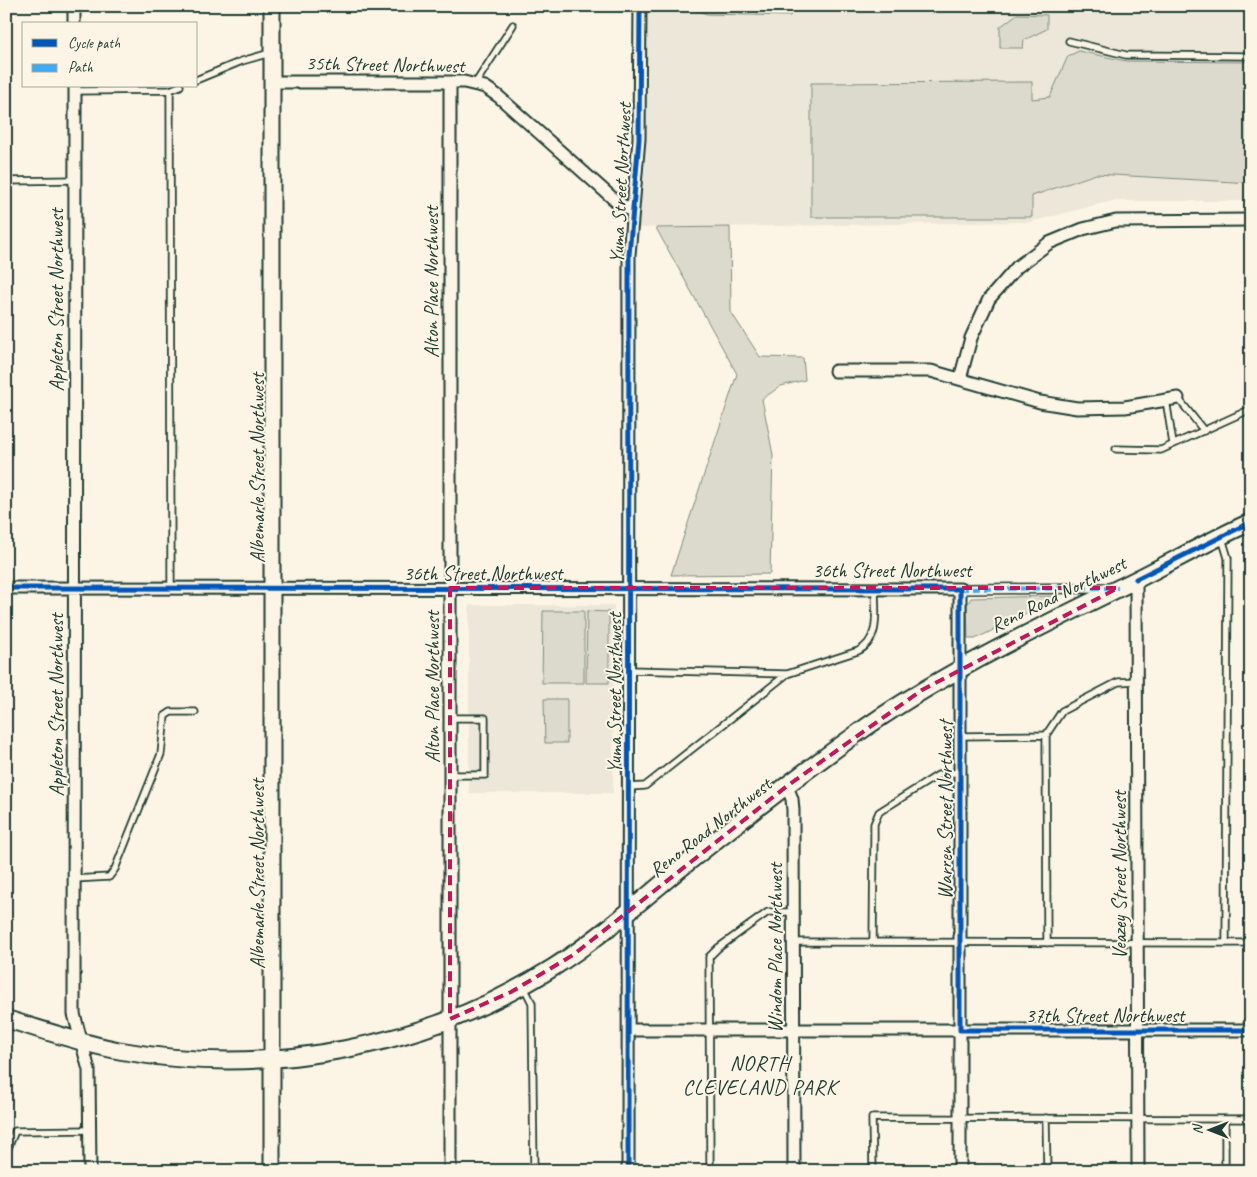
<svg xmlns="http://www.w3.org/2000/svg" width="1257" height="1177" viewBox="0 0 1257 1177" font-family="Caveat,sans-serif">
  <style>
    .built { fill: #ece7d8 }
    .green { fill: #dcdacc; stroke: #7e8c80 }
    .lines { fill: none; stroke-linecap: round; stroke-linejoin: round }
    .service-casing { stroke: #1f3d34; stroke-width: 9 }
    .pedestrian-casing { stroke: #1f3d34; stroke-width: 12 }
    .minor-casing { stroke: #1f3d34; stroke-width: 15 }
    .tertiary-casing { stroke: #1f3d34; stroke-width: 19 }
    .secondary-casing { stroke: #1f3d34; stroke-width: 20 }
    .service { stroke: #fcf5e5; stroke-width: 5.5 }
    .pedestrian { stroke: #fcf5e5; stroke-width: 9 }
    .minor { stroke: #fcf5e5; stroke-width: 11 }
    .tertiary { stroke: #fcf5e5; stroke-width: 15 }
    .secondary { stroke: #fcf5e5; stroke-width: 16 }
    .quiet { stroke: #3fa9f5; stroke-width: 4; stroke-dasharray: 8 4; stroke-linecap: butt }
    .cycleway-casing { stroke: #fcf5e5; stroke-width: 8 }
    .cycleway { stroke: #0057b8; stroke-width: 5 }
    .marked { fill: none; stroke: #c2185b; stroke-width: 4; stroke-dasharray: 10 6; stroke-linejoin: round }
    .labels { text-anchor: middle; stroke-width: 4; stroke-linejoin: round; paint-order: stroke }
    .street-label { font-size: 20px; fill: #1f3d34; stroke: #fcf5e5 }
    .neighbourhood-label { font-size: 21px; letter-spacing: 1px; fill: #1f3d34; stroke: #fcf5e5 }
  </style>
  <rect width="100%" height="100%" fill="#fcf5e5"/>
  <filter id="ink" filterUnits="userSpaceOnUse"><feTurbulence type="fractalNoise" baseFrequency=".02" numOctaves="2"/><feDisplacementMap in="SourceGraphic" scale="10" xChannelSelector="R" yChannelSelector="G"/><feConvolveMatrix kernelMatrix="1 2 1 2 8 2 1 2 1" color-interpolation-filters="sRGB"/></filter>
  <g filter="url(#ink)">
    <!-- built -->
    <path class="built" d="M646,6H1251V201H1112L1030,222L637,228L645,167L648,72Z
      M469,605H614L613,793H469Z"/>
    <!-- green -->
    <path class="green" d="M692,6H793L790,16L707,14L695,10Z
      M1017,14L1047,15V29L1024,40L1023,48H1000V27Z
      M1079,51L1126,61L1251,62V183L1096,174L1032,196V217H811V83L1032,82V99L1050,97L1068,56Z
      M730,227L731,312L760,357L803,358L805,380L781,386L762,399L773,455L770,574L671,575L737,374L656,228Z
      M1053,596L1055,600L975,639H968L967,605L971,598Z
      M543,611H584V683H542Z
      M587,611L609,612V683H586Z
      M544,699H567V743H545Z"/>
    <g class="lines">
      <defs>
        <path id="service" d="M1069,41L1126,55L1251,56
          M196,80L242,61L270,53
          M475,84L513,25
          M170,90L171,588
          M75,91L170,90L180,86
          M6,181L75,180
          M1178,398L1204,431
          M1166,400L1173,444
          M1116,449L1161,450L1251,409
          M629,670L787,674L858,651C881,640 875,611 875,589
          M450,718H485V775H450
          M1046,735L1062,711L1118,682L1137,681
          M960,736L1046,735L1047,943
          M629,787L645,786L787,674
          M74,879L109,877L115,869L161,754L165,716L171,712H195
          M794,942L1226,943L1228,558L1222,538
          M873,942L874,836V824L879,812L938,775L960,772
          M1226,943H1251
          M523,985L532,1003L534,1171
          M1046,1118L1047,1171
          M1225,1119V1171
          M6,1153L15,1131L90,1130
          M710,1171L709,957L718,948L768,912H794
          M873,1171L872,1118L1251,1119"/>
        <path id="pedestrian" d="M960,589L1111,588"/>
        <path id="minor" d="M74,6V24
          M272,82H464L485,87L498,96L617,202L632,211
          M450,82V1171
          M75,86L74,1014L89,1070L90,1171
          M835,371H931L1040,402L1077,408L1125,407L1178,398
          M960,379L971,338L989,299L1017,267L1049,243L1083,229L1116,221L1251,220
          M1136,579L1138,1171
          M6,588L960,589V1171
          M787,786L792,799L793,810L794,1171
          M629,1030H1251
          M628,1171L629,255L639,139L640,6"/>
        <path id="tertiary" d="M272,1171V6"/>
        <path id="secondary" d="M6,1019C44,1030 82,1044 122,1051C269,1077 427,1048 554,967C598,939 636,905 676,872C734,825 794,779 855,735C937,676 1028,633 1119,588C1163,567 1206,542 1251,522"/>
      </defs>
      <!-- service casing -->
      <use href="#service" class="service-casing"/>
      <!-- pedestrian casing -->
      <use href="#pedestrian" class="pedestrian-casing"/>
      <!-- minor casing -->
      <use href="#minor" class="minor-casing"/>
      <!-- tertiary casing -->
      <use href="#tertiary" class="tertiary-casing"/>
      <!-- secondary casing -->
      <use href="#secondary" class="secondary-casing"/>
      <!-- service -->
      <use href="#service" class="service"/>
      <!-- pedestrian -->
      <use href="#pedestrian" class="pedestrian"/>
      <!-- minor -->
      <use href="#minor" class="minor"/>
      <!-- tertiary -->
      <use href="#tertiary" class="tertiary"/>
      <!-- secondary -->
      <use href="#secondary" class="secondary"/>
      <!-- quiet -->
      <path class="quiet" d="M960,589L1118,588"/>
      <defs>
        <path id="cycleway" d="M1136,579L1251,522
          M6,588L960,589V1030H1251
          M628,1171L629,255L639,139L640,6"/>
      </defs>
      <!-- cycleway casing -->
      <use href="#cycleway" class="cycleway-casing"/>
      <!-- cycleway -->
      <use href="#cycleway" class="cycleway"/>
    </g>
  </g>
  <!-- marked area -->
  <path class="marked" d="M450,588H1118L922,690L787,786L573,955L511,992L450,1019Z"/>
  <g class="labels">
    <!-- street labels -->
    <g class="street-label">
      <text transform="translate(385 64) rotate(1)" y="7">35th Street Northwest</text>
      <text transform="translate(620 183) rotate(-87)" y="7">Yuma Street Northwest</text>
      <text transform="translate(431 282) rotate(-90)" y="7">Alton Place Northwest</text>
      <text transform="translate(56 300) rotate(-90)" y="7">Appleton Street Northwest</text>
      <text transform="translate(257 468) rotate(-90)" y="7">Albemarle Street Northwest</text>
      <text x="892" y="577">36th Street Northwest</text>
      <text x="483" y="580">36th Street Northwest</text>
      <text transform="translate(1058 594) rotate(-26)" y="7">Reno Road Northwest</text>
      <text transform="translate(432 687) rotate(-90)" y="7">Alton Place Northwest</text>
      <text transform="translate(614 693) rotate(-90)" y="7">Yuma Street Northwest</text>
      <text transform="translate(56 705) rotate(-90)" y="7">Appleton Street Northwest</text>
      <text transform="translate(945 810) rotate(-90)" y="7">Warren Street Northwest</text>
      <text transform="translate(710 827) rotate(-38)" y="7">Reno Road Northwest</text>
      <text transform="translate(257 874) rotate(-90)" y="7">Albemarle Street Northwest</text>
      <text transform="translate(1119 875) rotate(-90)" y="7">Veazey Street Northwest</text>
      <text transform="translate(775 948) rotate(-90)" y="7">Windom Place Northwest</text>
      <text x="1105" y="1022">37th Street Northwest</text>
    </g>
    <!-- neighbourhood labels -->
    <g class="neighbourhood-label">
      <text x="760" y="1070">NORTH<tspan x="760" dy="24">CLEVELAND PARK</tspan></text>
    </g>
  </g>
  <!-- margin -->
  <rect width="1257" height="1177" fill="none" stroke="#fcf5e5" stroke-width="25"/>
  <rect x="12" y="12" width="1232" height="1152" fill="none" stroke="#1f3d34" stroke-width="2" filter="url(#ink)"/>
  <!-- legend -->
  <rect x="22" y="22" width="175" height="65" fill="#fcf5e5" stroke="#a4ab9e"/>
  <rect x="32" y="39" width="25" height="8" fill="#0057b8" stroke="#a4ab9e"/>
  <text x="68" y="48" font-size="15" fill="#1f3d34">Cycle path</text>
  <rect x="32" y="64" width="25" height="8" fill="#3fa9f5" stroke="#a4ab9e"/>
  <text x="68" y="72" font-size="15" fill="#1f3d34">Path</text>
  <!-- north arrow -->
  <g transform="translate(1210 1130) rotate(270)" stroke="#fcf5e5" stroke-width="4" paint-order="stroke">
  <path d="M0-4L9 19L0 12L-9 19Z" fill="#1f3d34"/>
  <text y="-8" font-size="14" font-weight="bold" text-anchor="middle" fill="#1f3d34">N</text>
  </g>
</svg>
